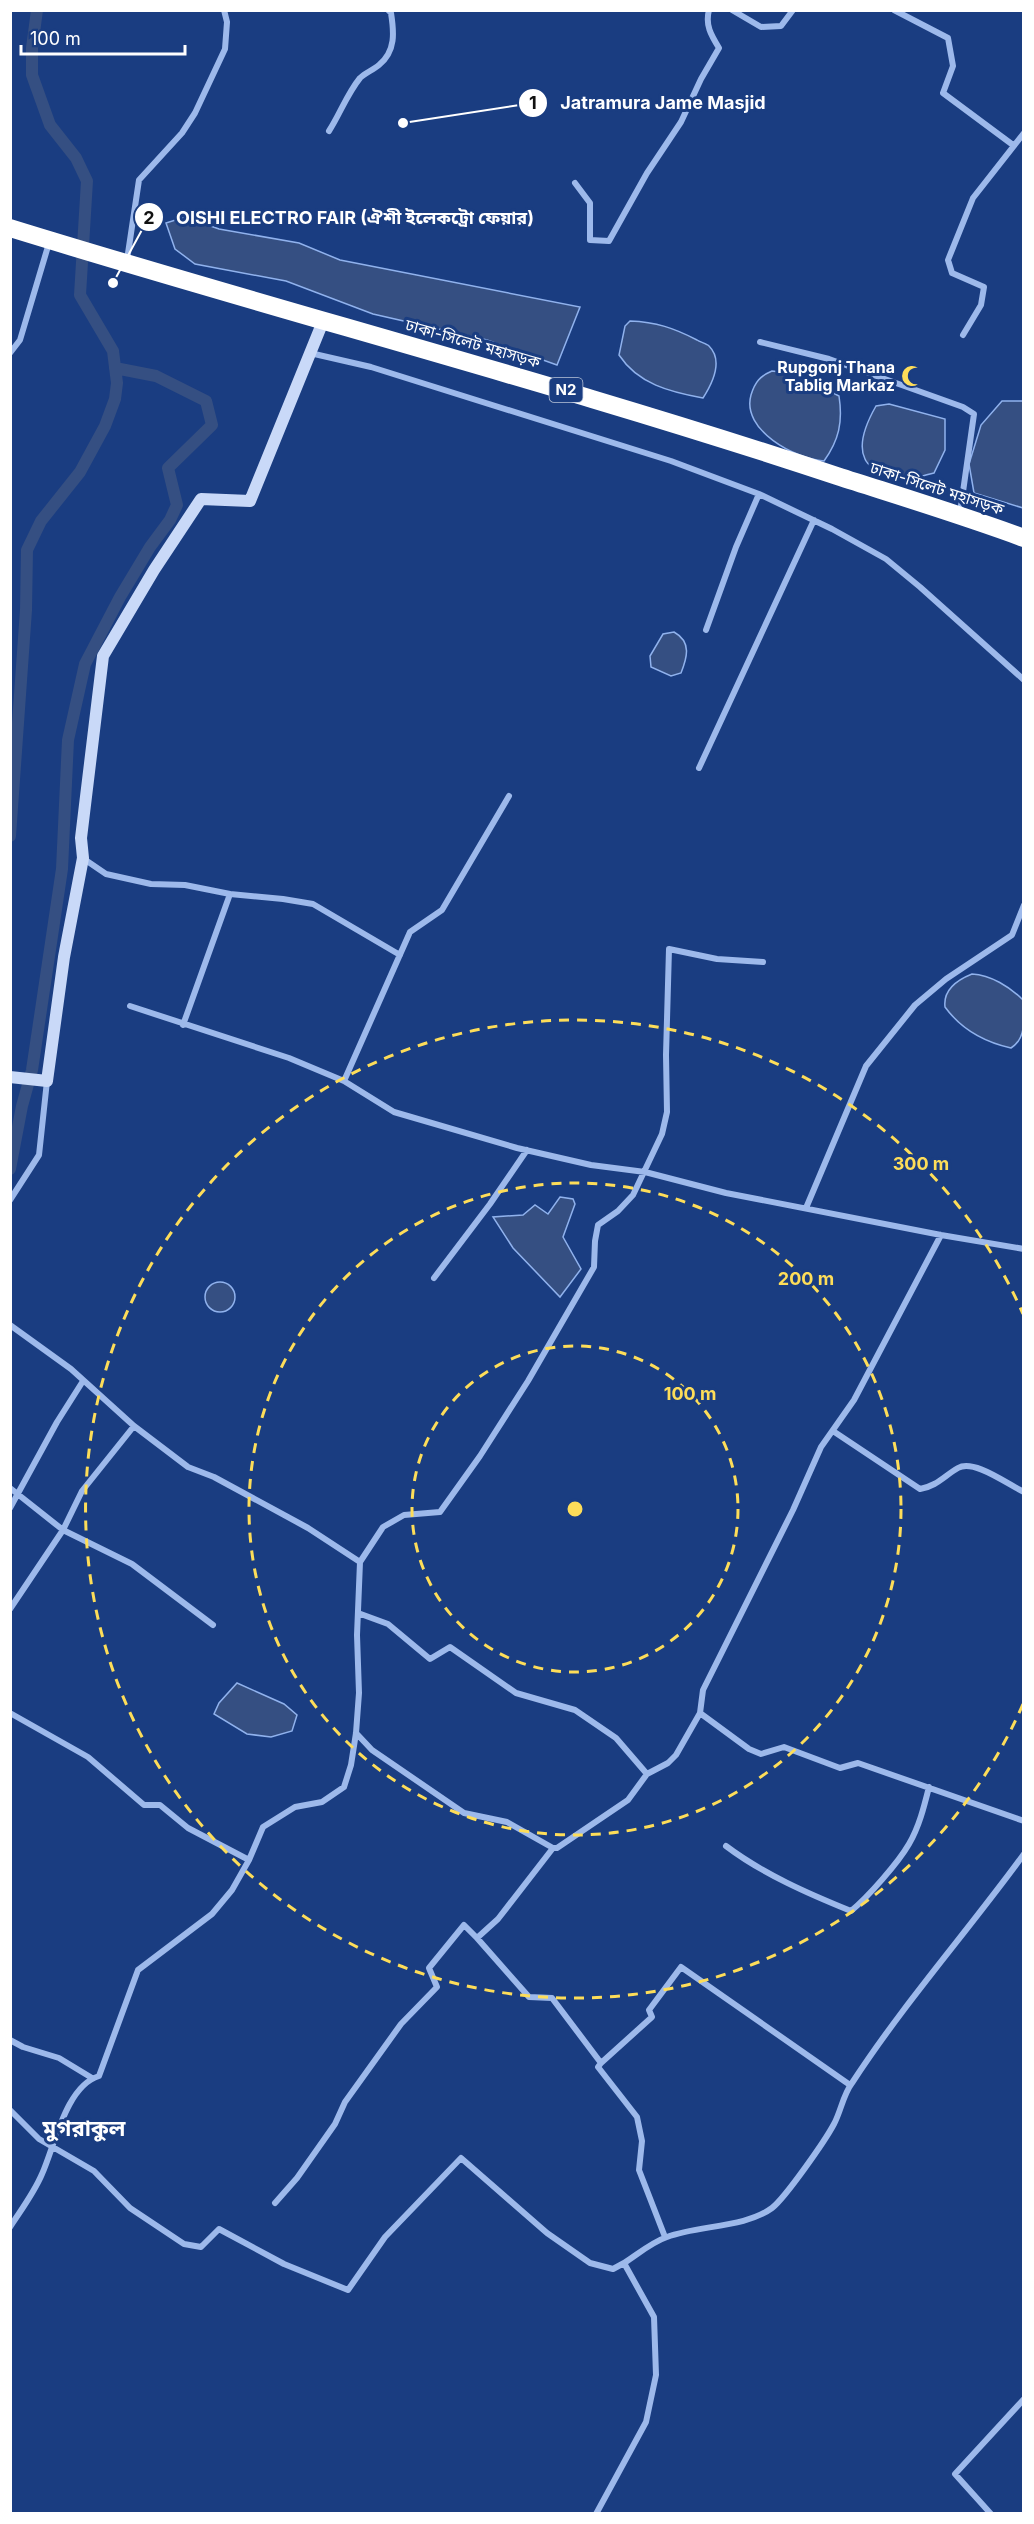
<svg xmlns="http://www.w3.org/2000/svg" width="1034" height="2524" viewBox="0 0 1034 2524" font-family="Inter,'Noto Sans Bengali',sans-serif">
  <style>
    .water { fill: #354f82; stroke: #90b2ed; stroke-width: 1.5 }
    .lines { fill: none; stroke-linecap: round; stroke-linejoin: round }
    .canal { stroke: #354f82; stroke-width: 12 }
    .street { stroke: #9db9eb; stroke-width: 6 }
    .secondary { stroke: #c9d9f8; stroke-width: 12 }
    .highway { stroke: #fff; stroke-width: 18 }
    .ring { fill: none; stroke: #fddd59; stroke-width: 3; stroke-dasharray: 10 8 }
    .labels { text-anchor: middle; stroke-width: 6; stroke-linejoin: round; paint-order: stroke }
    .shield { fill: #1a3d81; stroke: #bac5d9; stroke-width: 1.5 }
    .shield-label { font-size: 15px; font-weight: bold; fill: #fff }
    .street-label { font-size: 16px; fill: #fff; stroke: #1a3d81 }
    .poi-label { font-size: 16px; font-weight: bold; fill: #fff; stroke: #1a3d81; text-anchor: end }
    .district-label { font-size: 22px; font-weight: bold; fill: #fff; stroke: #1a3d81 }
    .centre { fill: #fddd59; stroke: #1a3d81; stroke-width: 3 }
    .ring-label { font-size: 18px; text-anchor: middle; font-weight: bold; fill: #fddd59; stroke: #1a3d81; stroke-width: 6; stroke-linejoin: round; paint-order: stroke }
    .leader { fill: none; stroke: #fff; stroke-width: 2 }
    .callout-dot { fill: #fff; stroke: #1a3d81; stroke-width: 2 }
    .mark-label { font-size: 18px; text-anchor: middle; font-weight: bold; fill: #111 }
    .callout-label { font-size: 18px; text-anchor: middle; font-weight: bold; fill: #fff; stroke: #1a3d81; stroke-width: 6; stroke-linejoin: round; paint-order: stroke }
  </style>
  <rect width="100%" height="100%" fill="#1a3d81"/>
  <!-- water -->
  <path class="water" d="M185,217L219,229L299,243L340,260L580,307L557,365L487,340L373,314L286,281L195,264L175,249L166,223Z
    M630,321C656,322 674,328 697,340C700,342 707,344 709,346C724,361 712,384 703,398C670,392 638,384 619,355L625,326Z
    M772,371L796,374L839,396C843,422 839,440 824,461C795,459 741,430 751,395C755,382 760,376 772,371Z
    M1002,401H1023V508L974,493L969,464L981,425Z
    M889,404L945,419V450L934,473C928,474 922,477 916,477C903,477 870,472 865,459C857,443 868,420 876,406Z
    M674,632C692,642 687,658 681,673L671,676L651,667L650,656L663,634Z
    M972,974C991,975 1010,987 1023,1000C1024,1017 1027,1038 1011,1048C984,1042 961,1029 945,1007C943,990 957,980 972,974Z
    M560,1197L573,1199L575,1204L563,1237L581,1269L560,1297L513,1248L493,1217L523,1215L535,1205L548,1214Z
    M205 1297a15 15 0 1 1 30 0a15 15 0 1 1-30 0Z
    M237,1683L284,1704L297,1715L292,1731L271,1737L247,1734L214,1714L219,1703Z"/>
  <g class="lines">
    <!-- canal -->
    <path class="canal" d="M10,836L26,610L27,550L41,521L80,472L105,426L115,399L117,383L113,351L80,295L87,181L76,158L50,125L32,75V48L37,10
      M10,1169L22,1106L32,1070L62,869L68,740L85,664L120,597L150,547L170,520L177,505L168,468L212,425L206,401L156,376L115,368"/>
    <!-- street -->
    <path class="street" d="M732,10L761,27L781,26L793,10
      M894,10L948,38L953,66L943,93L1013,145
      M329,131C340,114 347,94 360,78C365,73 373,70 379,65C396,51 394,32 391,13L388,10
      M575,183L590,203V240L609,241L647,173L681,122L701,79L719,48C711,35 705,25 709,10
      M127,260L139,180L182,133L195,113L225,49L227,22L224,10
      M963,335L981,305L984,287L952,273L948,260L973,198L1024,133
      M760,342L829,359L963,407L974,414L960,513
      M10,353L20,340L49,243
      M310,353L371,367L671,461L759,494L832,529L886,559L920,587L1024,680
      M706,630L736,547L759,494
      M699,768L814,520
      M84,859L106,874L151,884L185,885L230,894
      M130,1006L289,1058L344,1081L394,1112L517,1148L591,1165L645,1172L726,1193L941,1235L1024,1249
      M183,1025L230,894L283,899L313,904L400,955
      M344,1081L410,932L442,910L509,796
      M10,1200L39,1155L47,1081
      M806,1208L866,1066L915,1005L946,979L1012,935L1024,905
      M434,1278L490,1204L527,1150
      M10,1325L71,1369L134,1426L188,1467L214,1477L308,1528L360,1562
      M833,1431L920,1489C937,1486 944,1476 958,1468C974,1459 1007,1484 1024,1492
      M10,1488L63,1530L132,1564L213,1625
      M10,1508L57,1422L83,1381
      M10,1609L63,1530L82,1491L134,1426
      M358,1613L388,1624L430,1659L450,1647L516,1693L575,1710L616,1738L647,1774L628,1800L557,1848H553
      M10,1713L88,1757L144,1805H160L188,1828L249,1860
      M700,1713L703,1690L793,1510L821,1447L854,1400L941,1235
      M356,1733L372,1750L464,1813L507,1822L553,1848L498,1919L477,1938L529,1997L552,1998L601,2063L652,2017L649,2010L681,1967L850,2085
      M647,1774L668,1763L676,1755L700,1713L749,1749L761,1754L784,1747L840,1768L858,1763L1024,1821
      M726,1846C763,1874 809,1894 851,1911C868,1897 898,1863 909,1844C919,1827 924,1807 929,1787
      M10,2040L23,2047L59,2058L92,2078
      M601,2063L598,2067L637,2117L642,2141L639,2170L665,2237
      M10,2110L39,2139L94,2171L130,2208L184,2244L201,2247L219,2229L284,2264L348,2290L385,2237L461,2158L547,2233L590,2263L613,2269L624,2263
      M275,2203L297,2178L335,2124L345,2102L401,2024L437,1987L429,1968L464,1925L477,1938
      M10,2227C21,2210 34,2193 42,2174C55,2145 66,2086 99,2076L138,1970L212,1914L232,1890L249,1860L263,1827L295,1807L322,1802L344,1787L351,1765L356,1733L359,1693L357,1635L360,1562L383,1527L404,1515L440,1512L480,1456L528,1381L594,1267L595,1241L598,1225L618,1211L633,1195L662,1134L667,1112L666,1055L669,949L717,959L763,962
      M596,2514L646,2422L656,2375L654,2317L624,2263C638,2254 652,2242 667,2237C698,2225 745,2228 772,2208C785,2198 825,2141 834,2124C841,2111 843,2095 852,2083C904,2003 968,1931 1024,1854
      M991,2514L955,2474L1024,2399"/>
    <!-- secondary -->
    <path class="secondary" d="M10,1077L47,1081
      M47,1081L64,957L83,858L81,838L103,656L154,570L201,499L250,501L324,319"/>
    <!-- highway -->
    <path class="highway" d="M10,228C285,313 564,385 837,476C899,496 962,515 1024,538"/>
  </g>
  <!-- distance rings -->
  <g class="ring">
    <circle cx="575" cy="1509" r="163"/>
    <circle cx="575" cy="1509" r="326"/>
    <path d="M1023 1704A489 489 0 1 1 1023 1314"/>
  </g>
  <!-- icons -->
  <defs>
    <symbol id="mosque-bare" viewBox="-9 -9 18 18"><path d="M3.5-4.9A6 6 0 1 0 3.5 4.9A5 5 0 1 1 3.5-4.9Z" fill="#fddd59" stroke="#1a3d81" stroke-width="2.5" paint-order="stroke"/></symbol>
  </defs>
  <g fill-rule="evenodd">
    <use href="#mosque-bare" x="897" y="361" width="30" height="30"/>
  </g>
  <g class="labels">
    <!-- shield labels -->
    <rect class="shield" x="549.5" y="378" width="33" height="24" rx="4.5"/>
    <g class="shield-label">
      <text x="566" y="395">N2</text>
    </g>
    <!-- street labels -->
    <g class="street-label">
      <text transform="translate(473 343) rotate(16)" y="6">ঢাকা-সিলেট মহাসড়ক</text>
      <text transform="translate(937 488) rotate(18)" y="6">ঢাকা-সিলেট মহাসড়ক</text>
    </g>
    <!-- poi labels -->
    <g class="poi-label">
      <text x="895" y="373">Rupgonj Thana<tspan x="895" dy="18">Tablig Markaz</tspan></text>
    </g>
    <!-- district labels -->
    <g class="district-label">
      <text x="84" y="2136">মুগরাকুল</text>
    </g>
  </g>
  <circle cx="575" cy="1509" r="9" class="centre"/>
  <g class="ring-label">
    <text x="921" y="1170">300 m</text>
    <text x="806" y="1285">200 m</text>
    <text x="690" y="1400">100 m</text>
  </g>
  <!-- callouts -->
  <path class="leader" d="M403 123L533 103M113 283L149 217"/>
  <g class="callout-dot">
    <circle cx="403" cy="123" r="6"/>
    <circle cx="113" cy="283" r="6"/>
    <circle cx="533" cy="103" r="15"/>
    <circle cx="149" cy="217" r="15"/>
  </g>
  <g class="mark-label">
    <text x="533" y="109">1</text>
    <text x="149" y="224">2</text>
  </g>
  <g class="callout-label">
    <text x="663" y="109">Jatramura Jame Masjid</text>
    <text x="355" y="224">OISHI ELECTRO FAIR (ঐশী ইলেকট্রো ফেয়ার)</text>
  </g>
  <!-- border -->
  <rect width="1034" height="2524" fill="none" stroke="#ffffff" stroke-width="24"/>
  <!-- scale -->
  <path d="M21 45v9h164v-9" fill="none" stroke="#ffffff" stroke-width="3"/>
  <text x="30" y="45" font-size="18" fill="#ffffff" stroke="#1a3d81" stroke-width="4.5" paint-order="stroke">100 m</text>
</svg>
